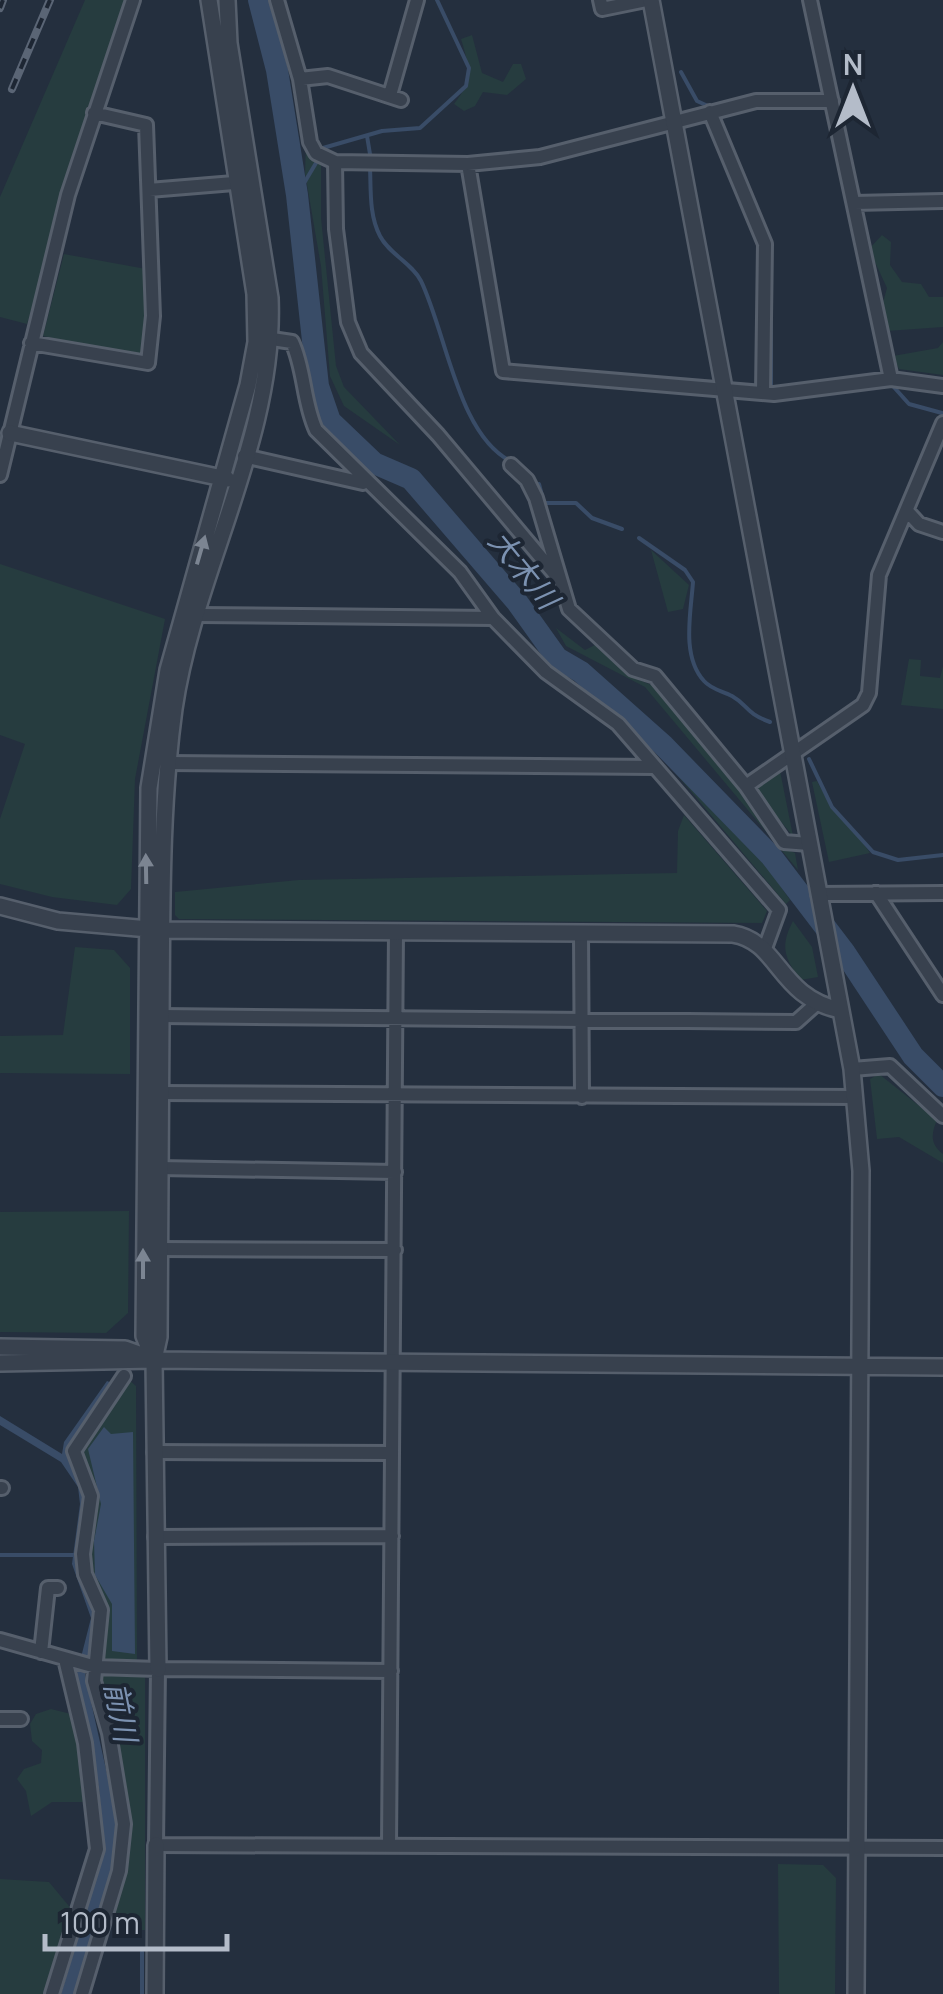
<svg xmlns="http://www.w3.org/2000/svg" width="943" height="1994" viewBox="0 0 943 1994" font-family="Manrope,'Noto Sans JP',sans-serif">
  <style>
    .green { fill: #263c3f }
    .water { fill: #394c67 }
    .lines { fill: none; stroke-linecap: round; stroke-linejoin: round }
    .stream { stroke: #394c67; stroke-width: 4 }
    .river { stroke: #394c67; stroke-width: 22 }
    .minor-casing { stroke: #565f6c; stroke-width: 18 }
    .tertiary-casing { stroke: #565f6c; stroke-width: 20 }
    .minor { stroke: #38414e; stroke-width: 12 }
    .tertiary { stroke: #38414e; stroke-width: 15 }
    .rail-casing { stroke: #5a6575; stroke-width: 8 }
    .rail { stroke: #1d2633; stroke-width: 4; stroke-dasharray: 11; stroke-linecap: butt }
    .oneway { fill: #7c8592 }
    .labels { text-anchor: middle; stroke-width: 8; stroke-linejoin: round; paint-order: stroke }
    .water-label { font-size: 30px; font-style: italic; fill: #7c92b1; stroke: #1d2633 }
  </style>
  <rect width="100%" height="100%" fill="#242f3e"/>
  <!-- green -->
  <path class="green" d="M85,0H125L27,324L0,317V197Z
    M472,35L482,73L503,82L513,64H521L526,79L507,95L483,92L475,106L464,111L454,104C473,80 470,68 461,39Z
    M306,144L321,162V218L336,366L344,387L400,445L344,406L330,376L321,266L305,173Z
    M882,235L891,242L890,265L902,282L921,284L929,297H943V327L887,331L881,310L887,288L869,249Z
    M64,254L146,269L143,353L137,356L43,336Z
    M943,342V375L899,369L893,356L938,348Z
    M651,550L689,585L683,609L668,612Z
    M0,564L165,619L135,779L131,889L117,905L52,897L0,884V819L25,744L0,735Z
    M556,628L585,650L595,645L632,677L661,689L763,817L782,847L795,853L798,870L645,687L566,646Z
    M909,659L921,660L920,676L940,678L943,666V709L901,705Z
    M661,756L768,868L790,900L786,904Z
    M779,766L793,836L752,787Z
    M817,781C831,809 853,826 870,853L829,862L812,782Z
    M684,815L767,911L762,923L179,919L175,915V892L299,880L677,873L678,831Z
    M793,921L812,947L818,977L800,980C784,957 780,946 793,921Z
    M75,947L114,950L130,968V1074L0,1073V1036L63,1035Z
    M879,1074L937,1120C931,1134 930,1144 943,1154V1163L899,1137L877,1139L870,1079Z
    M129,1211L128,1313L106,1333L0,1332V1212Z
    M128,1379L136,1386L137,1664L101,1663L105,1609L90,1576L79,1447Z
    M101,1673H145V1930H131L129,1915L110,1914L123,1873Z
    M51,1709L75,1715L91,1802H52L31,1816L26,1791L17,1779L24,1769L41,1763L42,1750L32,1741L30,1724L36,1714Z
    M778,1864L823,1865L836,1878L835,1994H779Z
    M0,1879L49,1882L73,1911L47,1994H0Z"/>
  <!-- water -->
  <path class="water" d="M107,1381L112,1383L69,1446L88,1491L80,1544L98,1611L85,1675L118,1823L114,1865L74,1994H61L104,1853L99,1787L74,1685L91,1618L72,1564L80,1504L78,1487L61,1462L0,1425V1416L62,1454L64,1442Z
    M104,1427L111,1434L133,1432L135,1654L112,1651V1604L95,1575L94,1541L101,1504L88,1449Z"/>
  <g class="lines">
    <!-- stream -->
    <path class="stream" d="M681,72L697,101L708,106
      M367,136L370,154
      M323,148L382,131L420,128L466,86L469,68L437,0
      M370,167C371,190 369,215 380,236C389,254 412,263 421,281C447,335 458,436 512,462
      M297,195L316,163
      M892,385L909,404L942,413
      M771,386V245
      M539,484L544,503H576L592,518L622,529
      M639,538L685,570L693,582C691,612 681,656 704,681C712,690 723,691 732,696C748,705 745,713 770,722
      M809,759L832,807L873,852L898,860L943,855
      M0,1555H75
      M142,1994V1952"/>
    <!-- river -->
    <path class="river" d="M259,0L277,70L297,195L318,386L330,421L374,463L411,479L517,602L557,658L581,672L663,745L771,856L845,953L913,1056L943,1086"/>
    <defs>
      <path id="minor" d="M277,0L300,79L310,142L316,153L335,162L468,164L540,157L756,101H832
        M600,0L602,9L646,0
        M810,0L891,379
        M300,79L328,76L401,100
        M390,95L417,0
        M710,112L765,244L763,393
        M335,162L336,229L348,322L361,353L438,435L559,579
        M468,164L503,371L774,394L891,379L943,386
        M149,190L246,182
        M854,203L943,201
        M272,339L292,342C305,370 303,402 316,430L460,572L493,618L546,672L618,724L779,910L764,951
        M31,343L148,363L153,316L146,125L94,113
        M244,456L363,483
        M511,465L527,480L536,498L569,609L633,669L655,676L746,786
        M0,475L68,195L133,0
        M907,511L919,524L943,532
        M199,615L493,618
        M168,763L655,767
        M809,844L784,842L746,786L863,705L869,693L879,575L943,423
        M876,893L943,995
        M818,894L943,893
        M581,935L582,1097
        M161,1016L796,1022L815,1005
        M852,1069L890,1066L943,1116
        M159,1093L855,1097
        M159,1168L395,1172
        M159,1249L395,1250
        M154,1452L392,1453
        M0,1488H2
        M155,1537L392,1536
        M0,1640L96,1667L158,1669
        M41,1652L48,1588H58
        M391,1671L158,1669L156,1845L943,1848
        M0,1719H21
        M389,1846L396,932
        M52,1994L97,1849L85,1743L65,1659
        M82,1994L119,1871L124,1824L109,1733L94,1681L101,1610L85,1574L83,1554L91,1496L74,1451L124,1376"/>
      <path id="tertiary" d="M651,0L852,1069L861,1171L856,1994
        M10,433L227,479
        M0,906L58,921L160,930L733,934C779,941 778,997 840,1010
        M0,1347L125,1349L150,1358
        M154,1360L144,1336L149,788L168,670L248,385L256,342L255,294L209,0
        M0,1363L154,1360L943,1367
        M158,1669L154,1360L159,1337C159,1231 160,1125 161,1019C162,915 160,812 174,709C194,571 276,439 270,298L229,43L227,0
        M155,1994L156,1845"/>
    </defs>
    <!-- minor casing -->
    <use href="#minor" class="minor-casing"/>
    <!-- tertiary casing -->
    <use href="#tertiary" class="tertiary-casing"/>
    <!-- minor -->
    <use href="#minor" class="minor"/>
    <!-- tertiary -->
    <use href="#tertiary" class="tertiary"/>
    <defs>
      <path id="rail" d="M0,8L3,0
        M12,89L50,0"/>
    </defs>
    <!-- rail casing -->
    <use href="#rail" class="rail-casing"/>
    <!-- rail -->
    <use href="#rail" class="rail"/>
  </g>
  <!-- one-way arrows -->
  <defs><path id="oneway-solid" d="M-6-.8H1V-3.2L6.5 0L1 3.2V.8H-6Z" transform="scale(2.5)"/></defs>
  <g class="oneway">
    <use href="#oneway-solid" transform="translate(201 550) rotate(-74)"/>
    <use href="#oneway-solid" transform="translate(146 869) rotate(-91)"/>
    <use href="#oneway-solid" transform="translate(143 1264) rotate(-90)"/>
  </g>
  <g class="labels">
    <!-- water labels -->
    <g class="water-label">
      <text transform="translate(523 570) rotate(51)" y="10">大木川</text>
      <text transform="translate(120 1712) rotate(79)" y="10">前川</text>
    </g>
  </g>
  <!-- north arrow -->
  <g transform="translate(853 90)" stroke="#1d2633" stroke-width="8" paint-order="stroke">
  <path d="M0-8L18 38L0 25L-18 38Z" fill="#b4bcc9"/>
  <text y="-15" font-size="28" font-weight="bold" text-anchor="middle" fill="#b4bcc9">N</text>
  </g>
  <!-- scale -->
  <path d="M45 1934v15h182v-15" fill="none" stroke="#b4bcc9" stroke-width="5"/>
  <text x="60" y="1934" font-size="30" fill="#b4bcc9" stroke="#1d2633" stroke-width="8" paint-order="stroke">100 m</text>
</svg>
